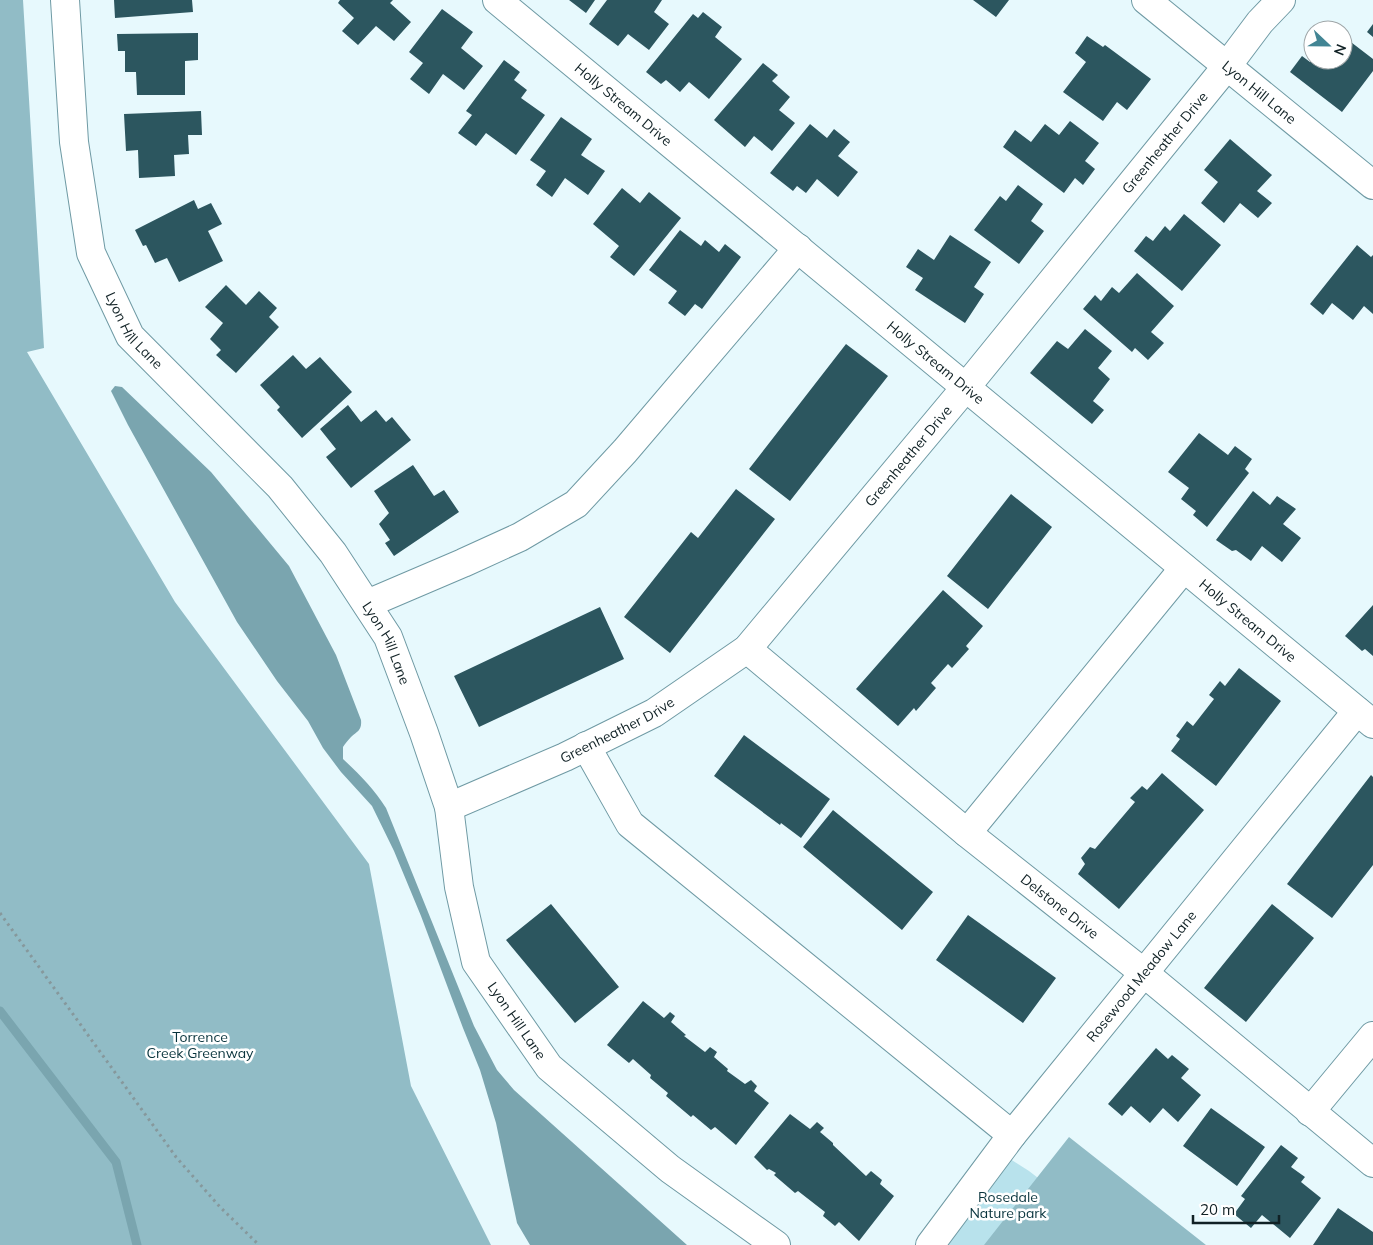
<svg xmlns="http://www.w3.org/2000/svg" width="1373" height="1245" viewBox="0 0 1373 1245" font-family="Mulish,sans-serif">
  <style>
    .green { fill: #b8e2ec }
    .forest { fill: #91bcc6 }
    .water { fill: #7aa5af }
    .lines { fill: none; stroke-linecap: round; stroke-linejoin: round }
    .stream { stroke: #7aa5af; stroke-width: 9 }
    .building { fill: #2c565f }
    .minor-casing { stroke: #6f9aa4; stroke-width: 30 }
    .path { stroke: #86989c; stroke-width: 3; stroke-dasharray: 2.5 4; stroke-linecap: butt }
    .minor { stroke: #fff; stroke-width: 28 }
    .labels { text-anchor: middle; stroke-width: 5; stroke-linejoin: round; paint-order: stroke }
    .street-label { font-size: 14px; fill: #102125; stroke: #fff }
    .park-label { font-size: 14px; fill: #08333c; stroke: #fff }
  </style>
  <rect width="100%" height="100%" fill="#e7f9fd"/>
  <!-- green -->
  <path class="green" d="M999,1152L1029,1171L1125,1245H930Z"/>
  <!-- forest -->
  <path class="forest" d="M0,0H23L44,348L27,352L175,602L369,864L411,1086L491,1245H0Z
    M1069,1137L1206,1245H984Z"/>
  <!-- water -->
  <path class="water" d="M115,386L122,387L211,472L289,566L336,655L361,720C362,730 358,731 351,737C348,740 345,744 343,747V759C359,774 374,789 386,808L474,1026L497,1070L514,1090L687,1245H530L517,1223L496,1123L480,1070L463,1028L421,916L394,851L372,806L341,772L323,748L308,721L277,681L237,622L128,425L111,391Z"/>
  <g class="lines">
    <!-- stream -->
    <path class="stream" d="M0,1011L116,1162L137,1245"/>
  </g>
  <!-- building -->
  <path class="building" d="M114,0H192L193,12L115,18Z
    M340,0H393L390,3L411,22L394,41L376,26L358,45L342,31L354,18L338,3Z
    M569,0H595L586,13Z
    M607,0H662L654,12L669,24L649,50L628,34L618,46L589,24Z
    M973,0H1009L996,17Z
    M442,9L473,32L461,48L483,66L464,90L443,74L429,94L410,79L423,63L409,52Z
    M703,12L722,27L715,37L742,59L709,99L689,82L680,92L666,80L661,84L646,72L693,14L698,18Z
    M1373,24V37L1367,32Z
    M198,33V60L185,61V95H137L136,72H125V51H118L117,34Z
    M1087,36L1103,47L1105,45L1151,79L1127,110L1117,102L1103,121L1063,92L1086,62L1075,53Z
    M1343,36L1373,59V71L1342,112L1290,72L1302,56L1310,62L1312,60H1343Z
    M504,60L520,72L514,80L527,90L521,98L545,115L516,155L486,133L476,146L458,133L472,115L466,111Z
    M763,63L778,75L772,81L790,97L779,110L795,123L772,151L754,136L745,147L714,120Z
    M201,111L202,135H188L189,154L174,155L175,176L139,178L138,150L126,151L124,114Z
    M561,117L592,139L581,155L605,171L588,195L565,178L552,197L536,185L546,171L530,160Z
    M1070,121L1099,143L1085,161L1095,169L1083,185L1075,178L1064,193L1003,147L1015,130L1031,142L1045,124L1059,135Z
    M810,124L827,138L834,129L850,142L838,156L858,172L838,197L817,179L806,193L797,186L793,191L770,173Z
    M1230,139L1272,175L1257,191L1272,203L1258,218L1240,203L1224,223L1201,203L1218,182L1204,170Z
    M1018,185L1043,204L1031,221L1044,231L1019,264L974,230L1000,196L1006,201Z
    M622,188L640,203L649,192L681,218L634,276L610,257L619,246L593,224Z
    M194,200L198,209L211,203L222,224L208,231L223,261L179,282L167,258L155,263L146,245L143,246L135,230Z
    M1184,214L1221,245L1182,291L1134,251L1146,236L1153,241L1165,226L1170,231Z
    M680,230L701,246L705,240L719,252L725,244L741,257L702,309L695,304L685,316L668,303L677,291L649,270Z
    M950,235L991,262L974,287L984,294L965,323L915,290L923,278L906,267L918,249L934,260Z
    M1357,245L1371,257L1373,255V314L1364,306L1353,320L1332,303L1323,315L1310,304Z
    M1137,273L1174,306L1151,332L1164,343L1148,360L1135,348L1132,352L1083,309L1095,295L1101,301L1112,287L1119,293Z
    M226,285L246,305L259,291L277,308L269,317L279,327L236,373L216,355L221,350L210,339L223,323L205,307Z
    M1085,329L1112,351L1098,368L1110,379L1093,401L1104,410L1092,424L1030,373L1057,341L1068,349Z
    M846,344L888,376L790,501L749,469Z
    M293,355L306,369L320,357L352,392L302,438L277,410L280,407L260,385Z
    M348,405L361,422L376,410L386,422L392,417L411,440L351,488L326,457L336,449L320,429Z
    M1199,433L1228,455L1235,446L1252,459L1245,469L1249,473L1207,527L1193,515L1196,511L1181,499L1189,488L1168,472Z
    M413,465L434,496L444,490L459,512L394,556L385,543L390,540L379,524L389,513L374,491Z
    M736,489L775,519L670,653L624,617L691,532L698,538Z
    M1253,491L1270,505L1277,496L1296,509L1283,524L1301,538L1282,562L1262,546L1251,561L1236,550L1232,551L1216,540Z
    M1011,494L1052,527L988,609L947,576Z
    M943,590L983,626L966,646L969,649L952,668L948,664L931,683L936,688L916,711L914,708L898,726L856,689Z
    M1373,605V656L1365,649L1362,651L1345,636Z
    M600,607L624,659L479,727L454,676Z
    M1239,668L1281,701L1216,786L1171,751L1180,739L1176,736L1187,721L1193,726L1214,699L1209,695L1220,681L1225,686Z
    M744,735L830,799L801,838L781,823L780,825L714,776Z
    M1162,773L1204,810L1119,909L1078,874L1085,864L1081,858L1090,847L1095,849L1135,802L1130,798L1142,786L1147,790Z
    M1371,775L1373,777V865L1332,918L1287,884Z
    M833,810L933,892L902,930L803,847Z
    M551,904L619,987L575,1023L506,940Z
    M1272,904L1314,938L1246,1022L1204,988Z
    M968,915L1056,978L1023,1023L936,960Z
    M643,1001L664,1018L670,1012L675,1016L671,1022L686,1035L684,1036L705,1052L710,1047L717,1052L714,1057L728,1069L727,1071L745,1084L751,1080L757,1086L754,1091L769,1103L736,1145L715,1127L711,1130L693,1115L691,1117L666,1096L668,1093L650,1078L651,1075L633,1059L629,1063L607,1045Z
    M1156,1048L1168,1059L1172,1055L1189,1069L1181,1078L1201,1095L1178,1122L1163,1108L1150,1123L1131,1106L1122,1116L1108,1104Z
    M1211,1108L1265,1147L1237,1186L1183,1146Z
    M790,1114L810,1129L817,1122L824,1128L820,1132L833,1143V1145L866,1176L871,1171L882,1180L880,1184L894,1196L859,1241L839,1222L835,1226L823,1216L825,1212L798,1191L795,1193L774,1175L776,1173L769,1169L767,1170L754,1157Z
    M1281,1145L1298,1158L1291,1167L1305,1177L1301,1182L1321,1198L1290,1238L1262,1215L1251,1228L1234,1214L1245,1199L1241,1196Z
    M1338,1208L1373,1232V1245H1313Z"/>
  <g class="lines">
    <defs>
      <g id="minor">
        <path id="s1" d="M65,0L74,142L91,253L130,336L280,487L333,553L388,637L424,733L449,807L459,887L476,962L549,1067L670,1169L776,1245"/>
        <path id="s2" d="M497,0L1373,724"/>
        <path id="s3" d="M1146,0L1373,185"/>
        <path d="M367,604L463,563L520,537L576,504L625,451L798,248"/>
        <path id="s4" d="M747,649L967,833L1144,973L1373,1163"/>
        <path d="M586,746L630,824L1012,1135"/>
        <path id="s5" d="M449,807L565,757L654,713L747,649L966,387L1227,66L1260,22L1281,0"/>
        <path d="M967,833L1184,568"/>
        <path d="M1310,1112L1373,1036"/>
        <path id="s6" d="M930,1245L1012,1135L1357,711"/>
      </g>
    </defs>
    <!-- minor casing -->
    <use href="#minor" class="minor-casing"/>
    <!-- path -->
    <path class="path" d="M0,913L176,1157L220,1207L259,1245"/>
    <!-- minor -->
    <use href="#minor" class="minor"/>
  </g>
  <g class="labels">
    <!-- street labels -->
    <g class="street-label">
      <text dy="5" stroke="none"><textPath href="#s3" startOffset="146">Lyon Hill Lane</textPath></text>
      <text dy="5" stroke="none"><textPath href="#s2" startOffset="164">Holly Stream Drive</textPath></text>
      <text dy="5" stroke="none"><textPath href="#s5" startOffset="995">Greenheather Drive</textPath></text>
      <text dy="5" stroke="none"><textPath href="#s1" startOffset="344">Lyon Hill Lane</textPath></text>
      <text dy="5" stroke="none"><textPath href="#s2" startOffset="569">Holly Stream Drive</textPath></text>
      <text dy="5" stroke="none"><textPath href="#s5" startOffset="590">Greenheather Drive</textPath></text>
      <text dy="5" stroke="none"><textPath href="#s2" startOffset="974">Holly Stream Drive</textPath></text>
      <text dy="5" stroke="none"><textPath href="#s1" startOffset="749">Lyon Hill Lane</textPath></text>
      <text dy="5" stroke="none"><textPath href="#s5" startOffset="185">Greenheather Drive</textPath></text>
      <text dy="5" stroke="none"><textPath href="#s4" startOffset="405">Delstone Drive</textPath></text>
      <text dy="5" stroke="none"><textPath href="#s6" startOffset="342">Rosewood Meadow Lane</textPath></text>
      <text dy="5" stroke="none"><textPath href="#s1" startOffset="1154">Lyon Hill Lane</textPath></text>
    </g>
    <!-- park labels -->
    <g class="park-label">
      <text x="200" y="1042">Torrence<tspan x="200" dy="16">Creek Greenway</tspan></text>
      <text x="1008" y="1202">Rosedale<tspan x="1008" dy="16">Nature park</tspan></text>
    </g>
  </g>
  <!-- north arrow -->
  <g transform="translate(1328 45) rotate(112)"><circle r="24" fill="#ffffff" stroke="#9fa6a8"/>
  <path d="M0-4L9 19L0 12L-9 19Z" fill="#428594"/>
  <text y="-8" font-size="14" font-weight="bold" text-anchor="middle" fill="#102125">N</text>
  </g>
  <!-- scale -->
  <path d="M1193 1215v8h86v-8" fill="none" stroke="#102125" stroke-width="2.5"/>
  <text x="1200" y="1215" font-size="15" fill="#102125" stroke="#ffffff" stroke-width="4" paint-order="stroke">20 m</text>
</svg>
